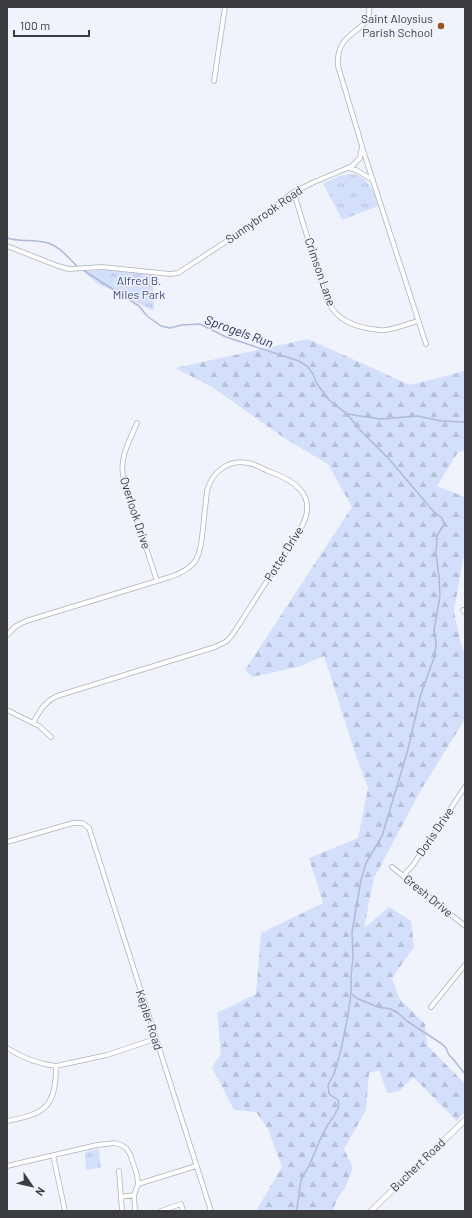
<svg xmlns="http://www.w3.org/2000/svg" width="472" height="1218" viewBox="0 0 472 1218" font-family="Barlow,sans-serif">
  <style>
    .grass { fill: url(#grass-tufts) }
    .forest { fill: url(#forest-firs) }
    .lines { fill: none; stroke-linecap: round; stroke-linejoin: round }
    .stream { stroke: #afbad8; stroke-width: 1.5 }
    .minor-casing { stroke: #b0b2ba; stroke-width: 5.5 }
    .tertiary-casing { stroke: #b0b2ba; stroke-width: 6 }
    .minor { stroke: #fff; stroke-width: 4 }
    .tertiary { stroke: #fff; stroke-width: 5 }
    .poi-dot { fill: #95571c; stroke: #f0f3fb; stroke-width: 1.5 }
    .labels { text-anchor: middle; stroke-width: 3; stroke-linejoin: round; paint-order: stroke }
    .poi-label { font-size: 12px; fill: #3b3d40; stroke: #f0f3fb; text-anchor: end }
    .street-label { font-size: 12px; fill: #3b3d40; stroke: #f0f3fb }
    .park-label { font-size: 12px; fill: #42507b; stroke: #f0f3fb }
    .water-label { font-size: 13px; font-style: italic; fill: #243058; stroke: #f0f3fb }
  </style>
  <defs>
    <pattern id="grass-tufts" width="24" height="20" patternUnits="userSpaceOnUse"><rect width="24" height="20" fill="#d4dffb"/><path d="M3 7l-1-3M5 7V3M7 7l1-3M15 17l-1-3M17 17v-4M19 17l1-3" fill="none" stroke="#b7c0d8"/></pattern>
    <pattern id="forest-firs" width="22" height="20" patternUnits="userSpaceOnUse"><rect width="22" height="20" fill="#d4dffb"/><path d="M5 1l3.5 6h-7zM16 11l3.5 6h-7z" fill="#b7c0d8"/></pattern>
  </defs>
  <rect width="100%" height="100%" fill="#f0f3fb"/>
  <!-- grass -->
  <path class="grass" d="M355,174C370,180 374,191 378,206L342,220L323,183L343,175Z
    M108,270L153,275L154,311L97,283L83,271Z
    M99,1149L101,1168L86,1170L85,1152Z"/>
  <!-- forest -->
  <path class="forest" d="M308,339L410,385L465,371V450L458,452L437,486L465,497V549L454,611L460,640L465,655V719L421,790L374,878L364,928L389,907L411,921L414,947L392,978L399,998L425,1024L427,1045L465,1084V1112L457,1121L413,1077L399,1091L387,1093L379,1070L369,1073L366,1110L344,1149L353,1168L345,1188L339,1196L332,1211H256L282,1167L268,1129L256,1112L234,1110L212,1067L221,1054L217,1013L256,994L261,933L323,903L309,858L358,838L368,788L354,750L324,656L298,667L252,677L245,670L352,507L328,464L287,440L212,387L175,368Z"/>
  <g class="lines">
    <!-- stream -->
    <path class="stream" d="M7,238C20,242 34,239 48,243C61,247 68,258 78,267
      M83,270L139,306L147,316L161,326L170,328L182,325L200,324L226,337L299,361L307,366L313,374L317,384L329,400L347,414L380,419L418,416L441,421L463,422L465,421
      M351,993L356,998L378,1007L391,1009L398,1013L407,1021L442,1044L446,1048L449,1055L453,1059L465,1074
      M296,1211C300,1200 298,1188 302,1178C305,1172 309,1167 311,1161C316,1151 319,1140 325,1130C329,1121 342,1109 338,1100L329,1094L328,1085L334,1074L341,1050L348,1015L351,993V976L353,957L352,932L361,880L366,863L382,836L407,753L421,694L435,655L436,642L434,630L440,596L439,577L436,553L437,536L444,524L442,518L434,512L389,459L359,429L347,414"/>
    <defs>
      <path id="minor" d="M214,81L225,7
        M363,150L426,344
        M349,168L356,170L373,180
        M292,193L296,200L326,298C334,316 347,324 366,328C372,329 379,331 385,330C396,329 407,324 418,321
        M7,246L58,266L69,269L102,267L170,274L178,273L256,222L292,193L312,183L352,166L360,158L362,146L338,66C335,28 372,34 369,7
        M137,423C129,442 118,460 124,480L157,581
        M463,610L465,612
        M7,635L16,626L26,621L170,577C199,567 200,556 203,528C204,515 206,503 207,491C212,472 228,459 248,463C255,464 262,468 268,471C294,480 318,495 302,526L233,634L227,641L215,647L57,696C44,702 40,711 33,723
        M7,710L39,726L51,737
        M7,842L73,823H82L89,828L211,1211
        M392,867L465,926
        M403,876L413,865L465,787
        M431,1007L465,965
        M7,1048C23,1058 37,1064 56,1066
        M7,1121C45,1114 56,1107 56,1066L107,1055L155,1039
        M53,1155L65,1211
        M7,1166L97,1145L115,1143L121,1145L126,1148L130,1154L137,1175L138,1184L134,1195L135,1211
        M119,1171L122,1211
        M138,1184L196,1166
        M121,1197L134,1195
        M161,1211L181,1204L183,1211"/>
      <path id="tertiary" d="M371,1211L465,1120"/>
    </defs>
    <!-- minor casing -->
    <use href="#minor" class="minor-casing"/>
    <!-- tertiary casing -->
    <use href="#tertiary" class="tertiary-casing"/>
    <!-- minor -->
    <use href="#minor" class="minor"/>
    <!-- tertiary -->
    <use href="#tertiary" class="tertiary"/>
  </g>
  <!-- markers -->
  <circle class="poi-dot" cx="441" cy="26" r="4"/>
  <g class="labels">
    <!-- poi labels -->
    <g class="poi-label">
      <text x="433" y="23">Saint Aloysius<tspan x="433" dy="14">Parish School</tspan></text>
    </g>
    <!-- street labels -->
    <g class="street-label">
      <text transform="translate(264 215) rotate(-35)" y="4">Sunnybrook Road</text>
      <text transform="translate(320 272) rotate(71)" y="4">Crimson Lane</text>
      <text transform="translate(135 513) rotate(72)" y="4">Overlook Drive</text>
      <text transform="translate(284 554) rotate(-58)" y="4">Potter Drive</text>
      <text transform="translate(435 832) rotate(-56)" y="4">Doris Drive</text>
      <text transform="translate(428 896) rotate(39)" y="4">Gresh Drive</text>
      <text transform="translate(149 1020) rotate(72)" y="4">Kepler Road</text>
      <text transform="translate(418 1165) rotate(-44)" y="4">Buchert Road</text>
    </g>
    <!-- park labels -->
    <g class="park-label">
      <text x="139" y="285">Alfred B.<tspan x="139" dy="14">Miles Park</tspan></text>
    </g>
    <!-- water labels -->
    <g class="water-label">
      <text transform="translate(239 331) rotate(20)" y="5">Sprogels Run</text>
    </g>
  </g>
  <!-- border -->
  <rect width="472" height="1218" fill="none" stroke="#3b3d40" stroke-width="16"/>
  <!-- north arrow -->
  <g transform="translate(32 1186) rotate(124)" stroke="#f0f3fb" stroke-width="3" paint-order="stroke">
  <path d="M0-3L7 15L0 10L-7 15Z" fill="#3b3d40"/>
  <text y="-6" font-size="11" font-weight="bold" text-anchor="middle" fill="#3b3d40">N</text>
  </g>
  <!-- scale -->
  <path d="M14 30v6h75v-6" fill="none" stroke="#3b3d40" stroke-width="2"/>
  <text x="20" y="30" font-size="12" fill="#3b3d40" stroke="#f0f3fb" stroke-width="3" paint-order="stroke">100 m</text>
</svg>
